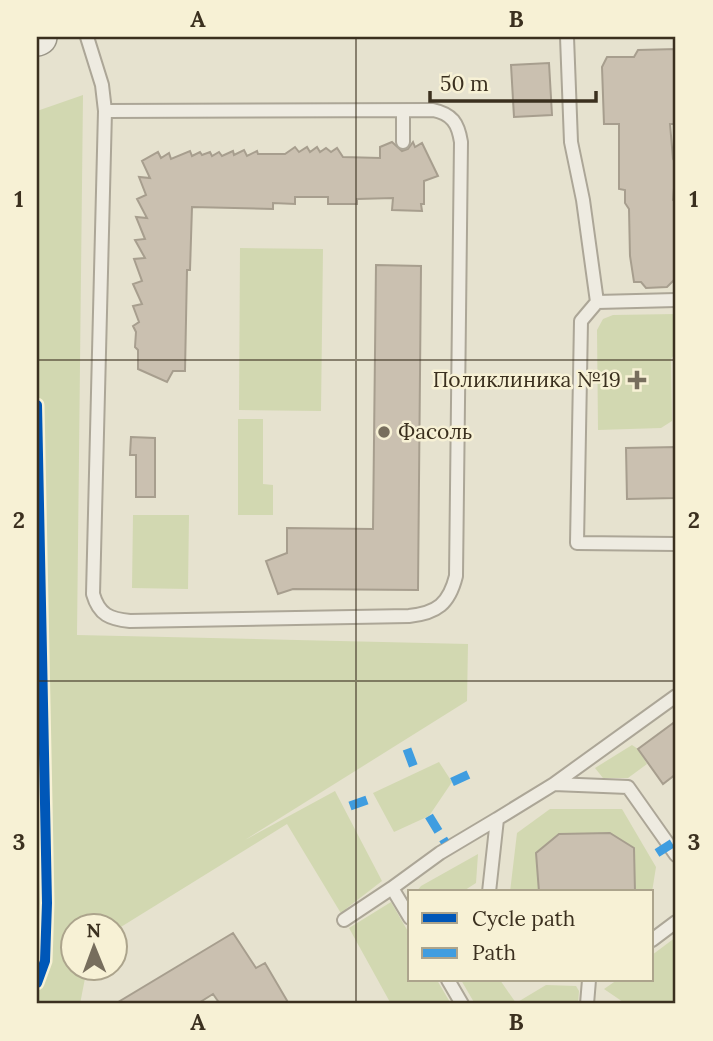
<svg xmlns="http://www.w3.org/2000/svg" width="713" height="1041" viewBox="0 0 713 1041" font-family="Lora,serif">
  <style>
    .green { fill: #d2d8b1 }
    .building { fill: #cac0b0; stroke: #a79e8e; stroke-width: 2 }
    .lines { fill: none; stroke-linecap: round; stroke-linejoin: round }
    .service-casing { stroke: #aca697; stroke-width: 16 }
    .secondary-casing { stroke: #9b9688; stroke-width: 38 }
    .service { stroke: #eeebe1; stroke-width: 12 }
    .secondary { stroke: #eeebe1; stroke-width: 35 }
    .quiet { stroke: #3f9de0; stroke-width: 9; stroke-dasharray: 18 9; stroke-linecap: butt }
    .cycleway-casing { stroke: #f7f1d5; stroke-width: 15 }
    .cycleway { stroke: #0057b8; stroke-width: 10 }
    .grid { fill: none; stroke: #3b301f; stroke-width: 2; stroke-opacity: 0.55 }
    .poi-dot { fill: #776e5d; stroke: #f7f1d5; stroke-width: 2.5 }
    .labels { text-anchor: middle; stroke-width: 5; stroke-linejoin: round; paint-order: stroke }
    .poi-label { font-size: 21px; fill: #3b301f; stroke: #f7f1d5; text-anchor: end }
    .neatline { fill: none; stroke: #3b301f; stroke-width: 2.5 }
    .grid-label { font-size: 23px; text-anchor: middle; font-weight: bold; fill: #3b301f }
  </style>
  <rect width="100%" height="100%" fill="#e6e2cf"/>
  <!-- green -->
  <path class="green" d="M83,95L77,635L468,644L467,701L245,840L335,791L382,881L347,908L342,915L287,824L116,930V926H74V968H87L80,1004H37V111Z
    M240,248L323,249L321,411L239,410Z
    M676,314V352L671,359L672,421L661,428L598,430L597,330L603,319L613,315Z
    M238,419H263V484L273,485V515H238Z
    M133,515H189L188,589L132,588Z
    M632,745L638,749L647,764L628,778H603L595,768Z
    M439,762L452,782L429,816L394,832L373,793Z
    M550,809H622L656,867L652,892H510L517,833Z
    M478,854L476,883L462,892H416L421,886Z
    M391,902L410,935V980H437L451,1004H391L349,928Z
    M676,937V1004H626L604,989L617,980H652V955Z
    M461,980H500L516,1003L546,985L576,986L579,991L578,1004H475Z"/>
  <!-- building -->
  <path class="building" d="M676,49V124H670L673,159L676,163L673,200L676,202V278L667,287L646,288L641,282H634L630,256L629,209L625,203V190L619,189V124H604L602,67L607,57H634L638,50Z
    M549,63L552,115L514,117L511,65Z
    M392,142L402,151L408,149L413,142L415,147L422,143L438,176L424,181V204H421L422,211L392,210L393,198L357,199V204H328V197H295V204L273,203V209L192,207L190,270H187L185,371H173L167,382L138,369V350L135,347L136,332L133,326L139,322L133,306L142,304L133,284L142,281L134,259L145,258L135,240L145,239L136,217L147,218L137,199L146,195L139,177L150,178L142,161L158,152L161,158L169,153L171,159L190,151L192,156L200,152L202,155L210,152L212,156L219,152L222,156L233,151L234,155L244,150L247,156L257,151L258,154H285L295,147L299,152L307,147L310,152L317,147L320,152L326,148L331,152L337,148L343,157L380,158V147Z
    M376,265L421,266L418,590L293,589L278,594L266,561L287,553V528L373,529Z
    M131,437L155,438V497H136V455H130Z
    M676,447V498L627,499L626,448Z
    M676,721V774L663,784L638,749Z
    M610,833L634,848L635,892H539L536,853L559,834Z
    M233,933L256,968L265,963L289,1004H220L213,994L197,1004H115Z"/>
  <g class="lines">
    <defs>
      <path id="service" d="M87,37L102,85L105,111L93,594C99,615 110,619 130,621L409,616C437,613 449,604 456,576L461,142C458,123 452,114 433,110L105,111
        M567,37L571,142L583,200L597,302L581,321L577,543L676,544
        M403,111V142
        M597,302L676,300
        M554,784L628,787L676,855
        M489,892L497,819L554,784L676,696
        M410,918L392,888L440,853L497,819
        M344,920L392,888
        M652,940L676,922
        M448,980L462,1004
        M587,1004L589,980"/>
      <path id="secondary" d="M37,38L39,37"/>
    </defs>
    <!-- service casing -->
    <use href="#service" class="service-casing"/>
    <!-- secondary casing -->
    <use href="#secondary" class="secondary-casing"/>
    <!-- service -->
    <use href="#service" class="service"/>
    <!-- secondary -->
    <use href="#secondary" class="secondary"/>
    <!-- quiet -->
    <path class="quiet" d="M407,749L416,773
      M452,782L476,771
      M350,806L375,797
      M429,816L445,842
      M657,853L676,841"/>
    <defs>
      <path id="cycleway" d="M37,405L47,903L45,961L37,983"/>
    </defs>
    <!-- cycleway casing -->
    <use href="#cycleway" class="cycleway-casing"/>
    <!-- cycleway -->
    <use href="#cycleway" class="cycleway"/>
  </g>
  <!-- grid -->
  <path class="grid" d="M356,37V1004M37,360H676M37,681H676"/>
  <!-- markers -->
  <g class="poi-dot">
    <path d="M633.5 369.5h7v7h7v7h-7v7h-7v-7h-7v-7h7z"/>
    <circle cx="384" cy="432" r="7"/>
  </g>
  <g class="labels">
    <!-- poi labels -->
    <g class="poi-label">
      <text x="621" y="387">Поликлиника №19</text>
      <text x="398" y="439" text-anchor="start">Фасоль</text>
    </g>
  </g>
  <!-- border -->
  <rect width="713" height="1041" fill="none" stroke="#f7f1d5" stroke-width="77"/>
  <!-- legend -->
  <rect x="408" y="890" width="245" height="91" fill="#f7f1d5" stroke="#aca48c" stroke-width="2"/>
  <rect x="422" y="913" width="35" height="10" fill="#0057b8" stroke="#aca48c" stroke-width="2"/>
  <text x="472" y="926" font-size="21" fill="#3b301f">Cycle path</text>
  <rect x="422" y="948" width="35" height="10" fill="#3f9de0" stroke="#aca48c" stroke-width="2"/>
  <text x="472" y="960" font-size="21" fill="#3b301f">Path</text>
  <!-- north arrow -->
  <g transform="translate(94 947) rotate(359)"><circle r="33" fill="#f7f1d5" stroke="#aca48c" stroke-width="2"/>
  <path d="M0-5L12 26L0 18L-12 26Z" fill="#776e5d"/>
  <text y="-10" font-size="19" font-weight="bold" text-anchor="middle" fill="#3b301f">N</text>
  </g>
  <!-- scale -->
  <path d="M430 91v10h166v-10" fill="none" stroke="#3b301f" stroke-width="3.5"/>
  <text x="440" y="91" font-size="21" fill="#3b301f" stroke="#f7f1d5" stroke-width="5" paint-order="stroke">50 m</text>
  <rect x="38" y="38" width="636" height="964" class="neatline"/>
  <g class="grid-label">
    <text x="198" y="27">A</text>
    <text x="516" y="27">B</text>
    <text x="19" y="207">1</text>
    <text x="694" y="207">1</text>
    <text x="19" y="528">2</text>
    <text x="694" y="528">2</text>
    <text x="19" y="850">3</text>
    <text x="694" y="850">3</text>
    <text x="198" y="1030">A</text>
    <text x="516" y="1030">B</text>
  </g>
</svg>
